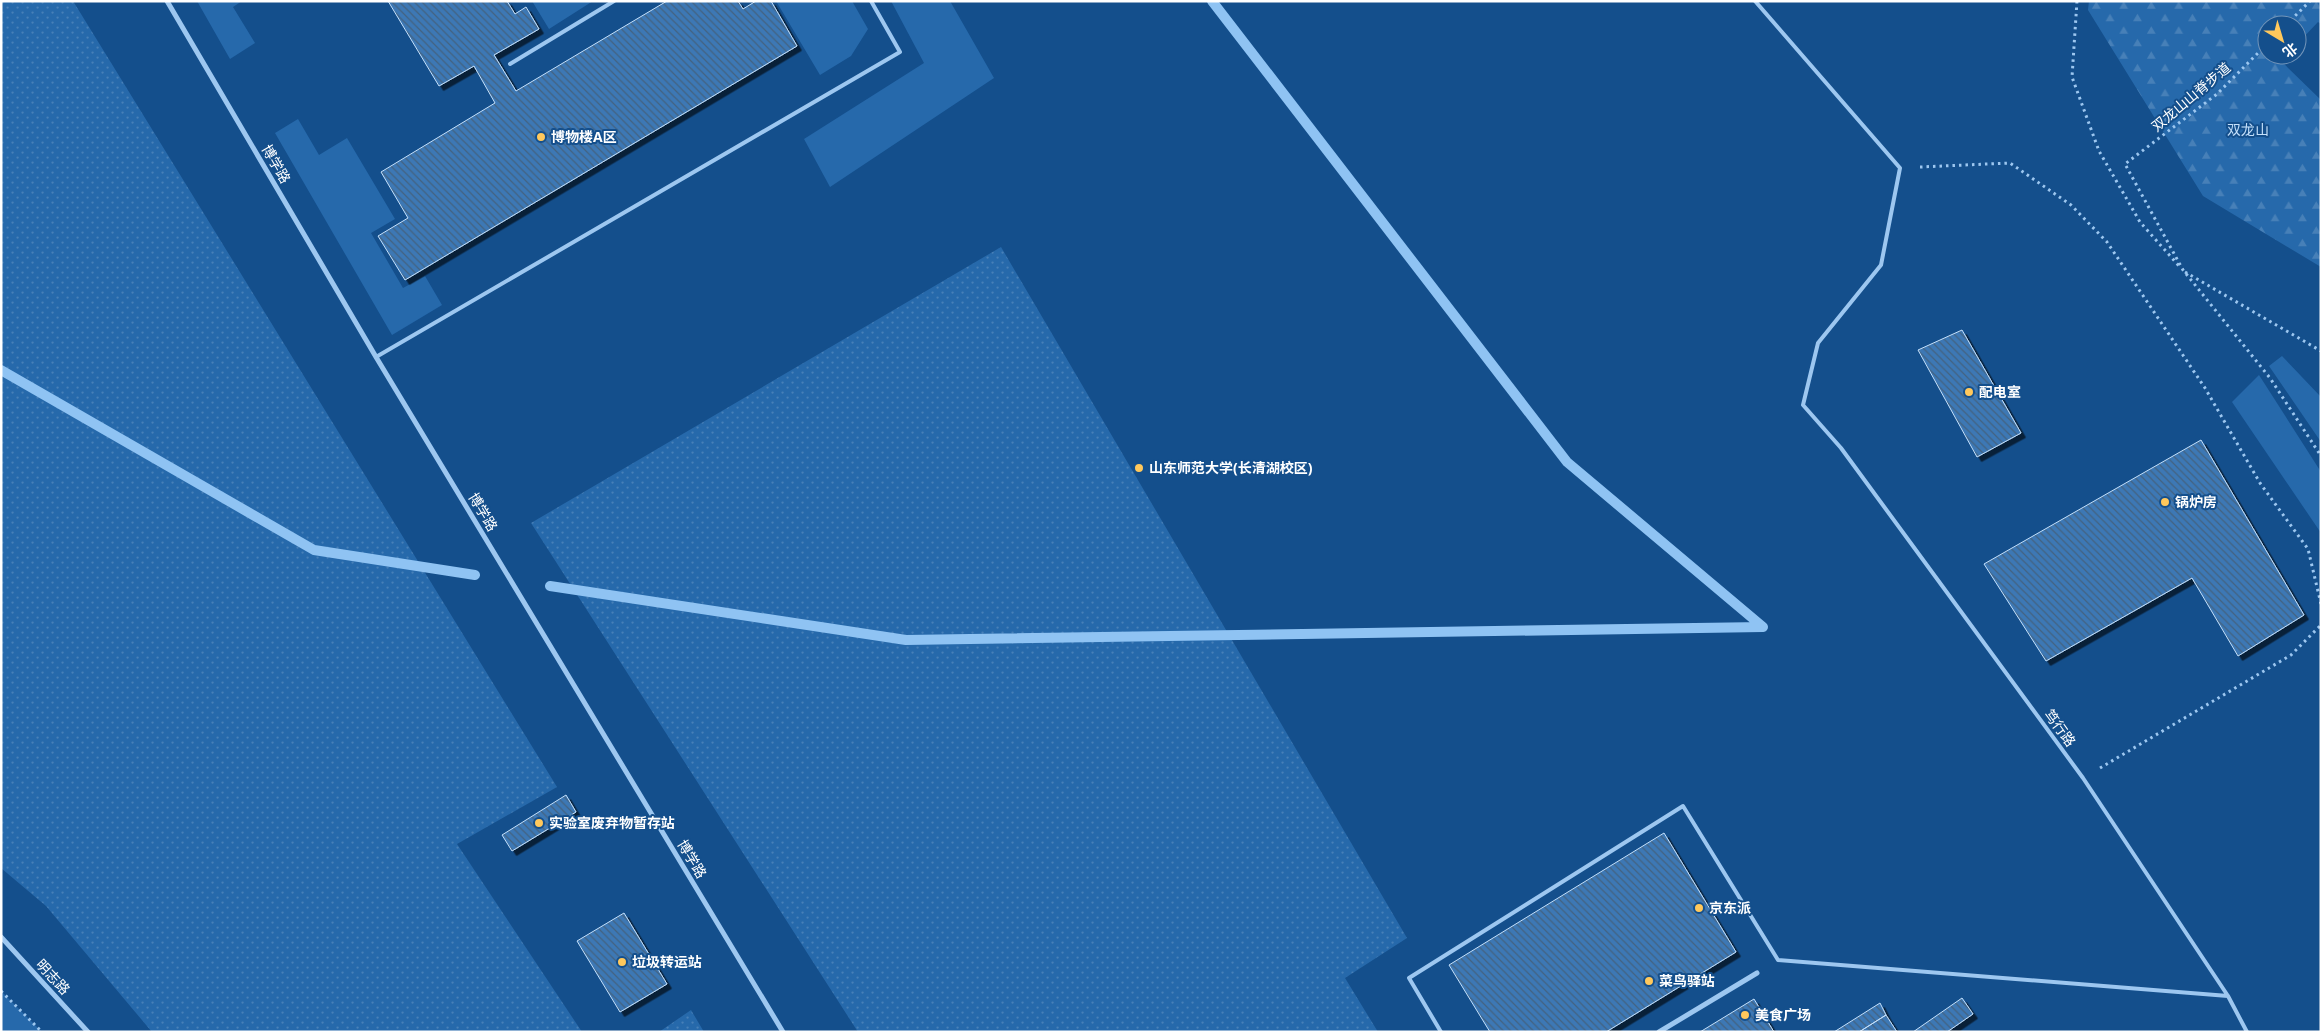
<svg xmlns="http://www.w3.org/2000/svg" width="2322" height="1033" viewBox="0 0 2322 1033" font-family="'Open Sans','Noto Sans SC',sans-serif">
  <style>
    .grass { fill: url(#grass-dots) }
    .forest { fill: url(#forest-firs) }
    .garden { fill: #2669ab }
    .lines { fill: none; stroke-linecap: round; stroke-linejoin: round }
    .stream { stroke: #8fc3f3; stroke-width: 10 }
    .building { fill: url(#building-back-hatch); stroke: #c4e0fb; filter: url(#shadow) }
    .path { stroke: #9dc7f0; stroke-width: 3; stroke-dasharray: 2.5 4; stroke-linecap: butt }
    .lane { stroke: #9dc7f0; stroke-width: 4 }
    .street { stroke: #9dc7f0; stroke-width: 5 }
    .poi-dot { fill: #ffc85c; stroke: #144f8c; stroke-width: 2 }
    .labels { text-anchor: middle; stroke-width: 4; stroke-linejoin: round; paint-order: stroke }
    .street-label { font-size: 14px; fill: #fff; stroke: #144f8c }
    .park-label { font-size: 14px; fill: #c4e0fb; stroke: #144f8c }
    .poi-label { font-size: 14px; font-weight: bold; fill: #fff; stroke: #144f8c; text-anchor: start }
  </style>
  <defs>
    <pattern id="grass-dots" width="8" height="8" patternUnits="userSpaceOnUse" patternTransform="scale(1.25)"><rect width="8" height="8" fill="#2669ab"/><path d="M2 2h.1M6 6h.1" fill="none" stroke="#4780b8" stroke-width="1.8" stroke-linecap="round"/></pattern>
    <pattern id="forest-firs" width="22" height="20" patternUnits="userSpaceOnUse" patternTransform="scale(1.25)"><rect width="22" height="20" fill="#2669ab"/><path d="M5 1l3.5 6h-7zM16 11l3.5 6h-7z" fill="#4780b8"/></pattern>
    <pattern id="building-back-hatch" width="6" height="6" patternUnits="userSpaceOnUse" patternTransform="scale(1.25)"><rect width="6" height="6" fill="#3d78b5"/><path d="M-1 5l2 2M0 0l6 6M5-1l2 2" fill="none" stroke="#446280"/></pattern>
    <filter id="shadow"><feDropShadow dx="4.5" dy="4.5" stdDeviation="0" flood-color="#0009"/></filter>
  </defs>
  <rect width="100%" height="100%" fill="#144f8c"/>
  <!-- grass -->
  <path class="grass" d="M1,1H73L557,787L457,844L582,1032H152L46,906L1,868Z
    M1001,247L1407,938L1345,978L1378,1032H858L531,523Z
    M691,1010L704,1032H659Z"/>
  <!-- forest -->
  <path class="forest" d="M2089,1H2321V24L2318,22L2297,44V25H2267V55H2287L2281,61L2321,100V267L2203,196L2088,10Z"/>
  <!-- garden -->
  <path class="garden" d="M197,1H242L233,7L255,43L230,59Z
    M532,1H593L549,29Z
    M776,1H852L868,29L851,56L820,75Z
    M891,1H950L994,78L830,187L804,139L924,63Z
    M298,119L319,155L347,138L395,219L371,233L403,288L425,276L442,305L392,335L275,133Z
    M2282,356L2321,397V442L2269,366Z
    M2259,375L2321,472V533L2232,402Z
    M1,991L42,1032H1Z"/>
  <g class="lines">
    <!-- stream -->
    <path class="stream" d="M1212,1L1567,462L1763,627
      M1,370L314,550L475,575
      M550,586L906,640L1763,627"/>
  </g>
  <!-- building -->
  <path class="building" d="M388,1H507L515,14L526,7L539,29L494,55L516,91L667,1H738L743,9L756,1H771L797,46L405,280L378,236L408,218L381,172L495,103L474,66L439,86Z
    M1962,330L2021,433L1977,457L1918,350Z
    M2201,440L2304,615L2238,656L2192,578L2046,661L1984,564Z
    M566,795L576,812L512,851L502,835Z
    M1664,833L1736,952L1606,1032H1490L1449,965Z
    M624,913L667,984L620,1012L577,941Z
    M1962,998L1973,1014L1947,1032H1913Z
    M1754,999L1774,1032H1700Z
    M1880,1003L1886,1015L1859,1032H1834Z
    M1886,1015L1897,1032H1859Z"/>
  <g class="lines">
    <!-- path -->
    <path class="path" d="M2077,1L2072,77L2099,151L2140,222L2179,266
      M2286,25L2310,1
      M2267,44L2217,94L2125,164L2183,270L2270,378L2321,456
      M1920,167L2010,163L2071,205L2107,242L2205,388L2260,483L2308,549L2321,604
      M2185,272L2321,351
      M2100,768L2291,655L2321,625
      M1,991L42,1032"/>
    <!-- lane -->
    <path class="lane" d="M1755,1L1900,168L1881,265L1818,343L1803,405L1841,448L2083,778L2228,996L2247,1032
      M510,64L614,1
      M376,357L900,52L871,1
      M1441,1032L1409,978L1683,806L1778,960L2228,996"/>
    <!-- street -->
    <path class="street" d="M167,1L376,357L783,1032
      M1,937L88,1032
      M1659,1032L1757,973"/>
  </g>
  <!-- markers -->
  <g class="poi-dot">
    <circle cx="541" cy="137" r="5"/>
    <circle cx="1969" cy="392" r="5"/>
    <circle cx="1139" cy="468" r="5"/>
    <circle cx="2165" cy="502" r="5"/>
    <circle cx="539" cy="823" r="5"/>
    <circle cx="1699" cy="908" r="5"/>
    <circle cx="622" cy="962" r="5"/>
    <circle cx="1649" cy="981" r="5"/>
    <circle cx="1745" cy="1015" r="5"/>
  </g>
  <g class="labels">
    <!-- street labels -->
    <g class="street-label">
      <text transform="translate(2191 97) rotate(-40)" y="5">双龙山山脊步道</text>
      <text transform="translate(276 164) rotate(60)" y="5">博学路</text>
      <text transform="translate(483 512) rotate(59)" y="5">博学路</text>
      <text transform="translate(2060 728) rotate(54)" y="5">笃行路</text>
      <text transform="translate(692 859) rotate(59)" y="5">博学路</text>
      <text transform="translate(53 977) rotate(47)" y="5">明志路</text>
    </g>
    <!-- park labels -->
    <g class="park-label">
      <text x="2248" y="135">双龙山</text>
    </g>
    <!-- poi labels -->
    <g class="poi-label">
      <text x="551" y="142">博物楼A区</text>
      <text x="1979" y="397">配电室</text>
      <text x="1149" y="473">山东师范大学(长清湖校区)</text>
      <text x="2175" y="507">锅炉房</text>
      <text x="549" y="828">实验室废弃物暂存站</text>
      <text x="1709" y="913">京东派</text>
      <text x="632" y="967">垃圾转运站</text>
      <text x="1659" y="986">菜鸟驿站</text>
      <text x="1755" y="1020">美食广场</text>
    </g>
  </g>
  <!-- border -->
  <rect width="2322" height="1033" fill="none" stroke="#ffffff" stroke-width="5"/>
  <!-- north arrow -->
  <g transform="translate(2282 40) rotate(142)"><circle r="24" fill="#144f8c" stroke="#7295ba"/>
  <path d="M0-4L9 19L0 12L-9 19Z" fill="#ffc85c"/>
  <text y="-8" font-size="14" font-weight="bold" text-anchor="middle" fill="#ffffff">北</text>
  </g>
</svg>
